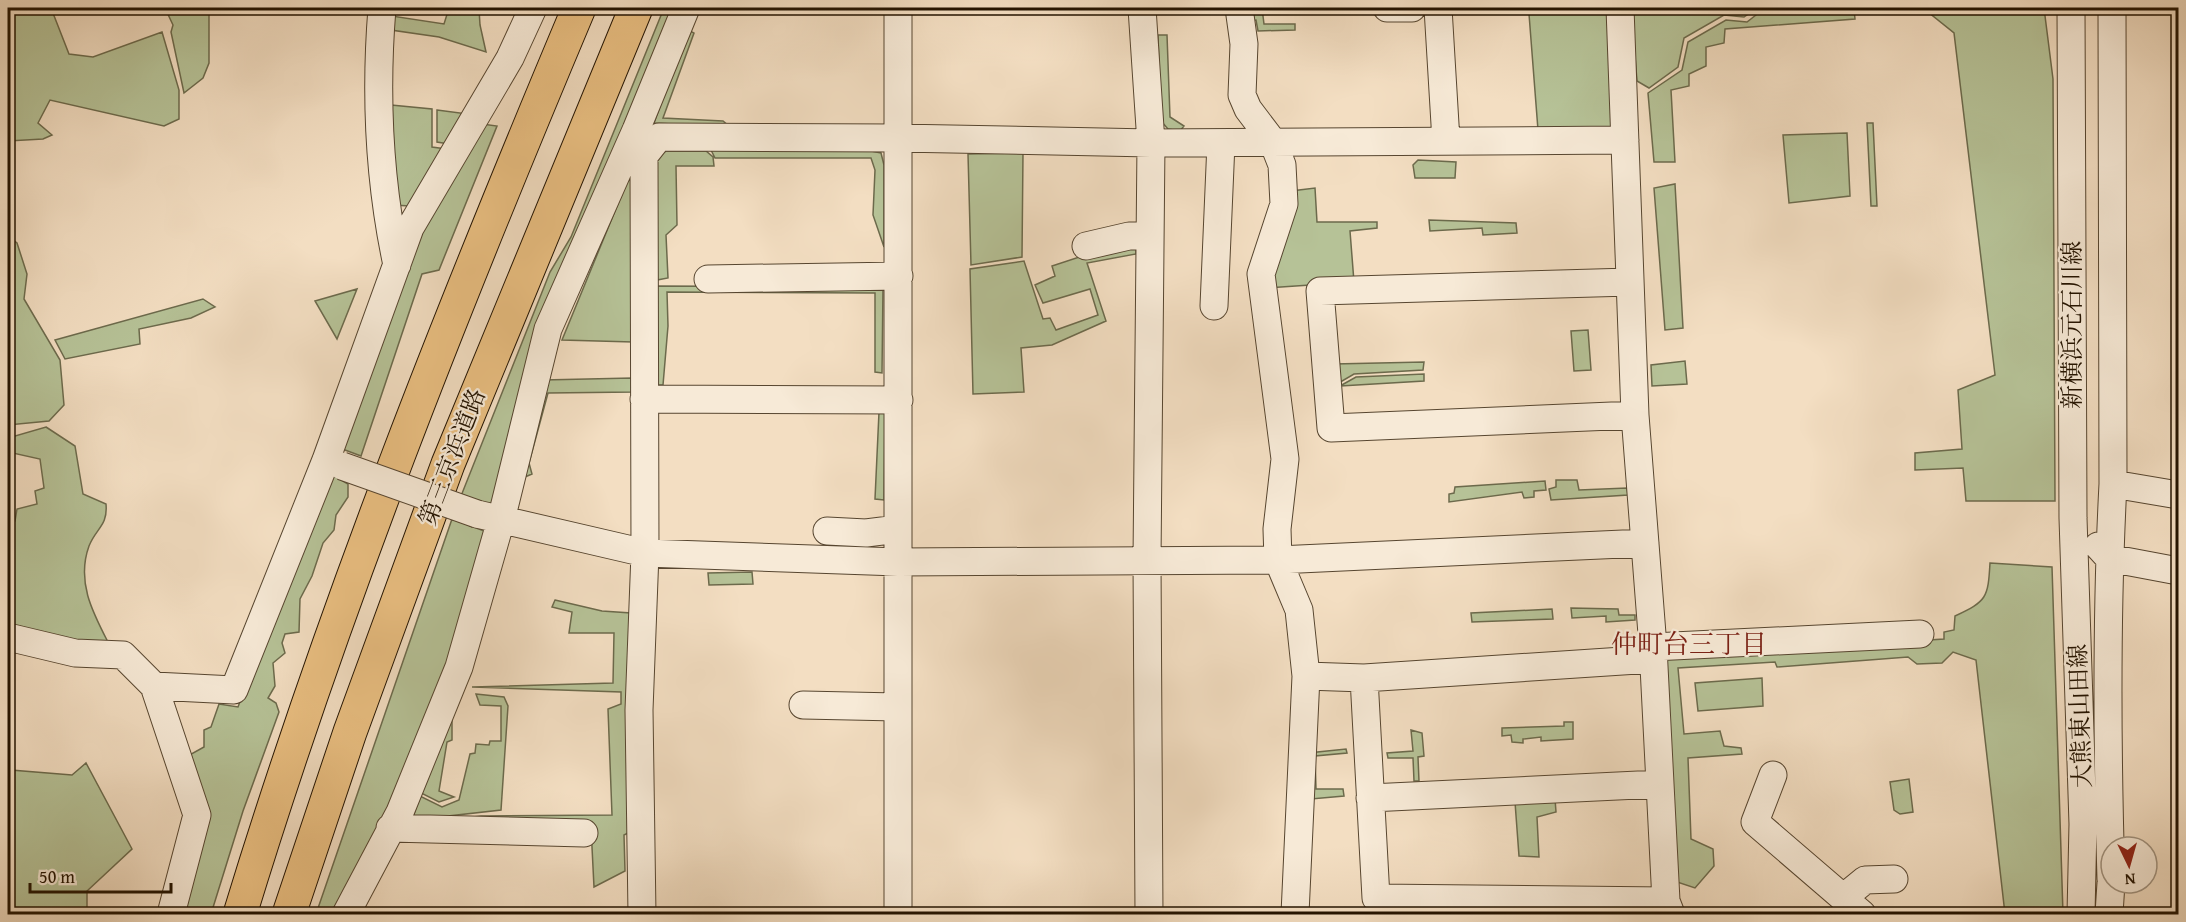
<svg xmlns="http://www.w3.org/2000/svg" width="2186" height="922" viewBox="0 0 2186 922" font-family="'Gentium Book Plus','Noto Serif JP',serif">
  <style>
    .green { fill: #b6c297; stroke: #6c6a4c; stroke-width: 1.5 }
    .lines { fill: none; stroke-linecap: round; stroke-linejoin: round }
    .minor-casing { stroke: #574630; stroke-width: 29 }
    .highway-casing { stroke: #231300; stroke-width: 35 }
    .minor { stroke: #f7ead7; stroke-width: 27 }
    .highway { stroke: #eabf81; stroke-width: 33 }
    .minor-bridge-casing { stroke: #574630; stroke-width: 29; stroke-linecap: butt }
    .minor-bridge { stroke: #f7ead7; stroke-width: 27 }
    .labels { text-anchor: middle; stroke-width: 4.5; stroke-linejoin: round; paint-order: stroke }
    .street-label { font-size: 24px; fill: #231300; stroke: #f7ead7 }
    .neighbourhood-label { font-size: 26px; fill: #7a1f14; stroke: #f7ead7 }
  </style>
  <rect width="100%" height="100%" fill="#f3dec2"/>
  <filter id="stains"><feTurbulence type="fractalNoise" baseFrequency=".00333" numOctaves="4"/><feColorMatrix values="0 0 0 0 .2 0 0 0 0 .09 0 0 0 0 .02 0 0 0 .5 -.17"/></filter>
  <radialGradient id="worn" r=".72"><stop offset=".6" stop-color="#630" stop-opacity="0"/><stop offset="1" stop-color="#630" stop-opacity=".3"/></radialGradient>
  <!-- green -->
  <path class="green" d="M8,8H51L69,54L93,57L162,32L179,90V119L164,126L50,100L38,123L52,135L43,139L8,141Z
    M165,8H209V63L203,78L184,93L171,32L173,25Z
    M449,8L479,9L480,25L486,52L439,37L391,30L392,16L444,24Z
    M664,8H676L495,509L461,496L550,272L571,237Z
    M1246,8H1262L1264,24H1295V30L1258,31L1256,20L1248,21Z
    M1631,8H1757L1744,17L1724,15L1684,38L1678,67L1649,88L1637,81Z
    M1765,8H1872L1854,9L1855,19L1725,29L1724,43L1706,47V66L1689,74V86L1671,90L1675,162H1654L1648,93L1682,70L1688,42L1726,20L1747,22Z
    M1923,8H2044L2053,79L2055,501H1966L1963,468L1915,470V453L1962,449L1958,390L1995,375L1954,33Z
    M1604,10L1612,23L1615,123L1608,131L1538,130L1529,14Z
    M690,31L694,33L663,118L723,121L730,127L654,123L686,34Z
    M1158,35H1167L1170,117L1184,126L1180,131L1168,129L1161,121Z
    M391,105L432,109V147L447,149L410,206L393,205Z
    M437,110L468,114L449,144L437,142Z
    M1867,123H1873L1877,206H1871Z
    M482,124L497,126L439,270L422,274L361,456L337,447L439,190Z
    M1847,133L1850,196L1789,203L1783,135Z
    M711,150H866L881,153L884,165V247L873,215L875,170L871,158H715Z
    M666,151H706L713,157L714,166H676L677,225L666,235L668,278L657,280L655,157Z
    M1023,153L1022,257L971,265L968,154Z
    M1418,160L1456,162L1455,178H1415L1413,165Z
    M629,177L634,180L633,342L562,340Z
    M1675,184L1683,328L1665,330L1654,188Z
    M1315,188L1317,222H1377V228L1350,231L1354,282L1268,288L1291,191Z
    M1429,220L1516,223L1517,233L1483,235L1482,228L1430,231Z
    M8,236L17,243L27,274L24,299L60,360L64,405L49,421L8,425Z
    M1128,241L1136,242V254L1087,263L1106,321L1052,345L1021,348L1024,392L973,394L970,269L1024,261L1043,319L1050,318L1056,330L1098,315L1090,289L1043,303L1035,285L1055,276L1052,266Z
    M657,286L883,287L882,373L875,372V293L667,292L668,326L663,385H655Z
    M357,289L337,339L315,301Z
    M203,299L215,307L191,318L139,329L140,344L65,359L55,340Z
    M1588,330L1591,370L1574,371L1571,331Z
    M1685,361L1687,384L1652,386L1651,365Z
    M1424,362L1423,370L1354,374L1337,384L1334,364Z
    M1424,374V381L1340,386L1356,377Z
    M632,378L634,392L548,393L529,463L532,474L518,480L543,380Z
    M879,412H885L884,500L875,499Z
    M46,427L75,446L83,494L106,504C108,526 96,528 89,546C76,582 93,613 109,644L8,643V521H15L17,509L37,504L35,491L44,488L40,459L8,452V438Z
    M331,474L348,484V497L336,515L334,530L323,543L312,576L300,599L299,632L285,634L282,643L285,653L273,663L275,686L268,698L276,703L279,712L243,811L211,914H177L202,815L184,758L204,747V730L211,727L219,704L238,707L322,483Z
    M1556,480H1577L1579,490L1627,488L1628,495L1551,500L1549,489L1556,487Z
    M1545,481L1546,490L1534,491V497L1524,498L1522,492L1449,502V494L1454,493L1455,487Z
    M452,519L487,532L484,560L410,764L335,914H316Z
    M1990,563L2052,567L2063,914H2005L1976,660L1953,652L1942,663L1917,664L1908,657L1777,667L1775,662L1678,668L1684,734L1720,731L1724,746L1741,748L1742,754L1688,758L1691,839L1713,849L1714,866L1695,888L1674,881L1661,657L1944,639V632L1954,630L1955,616C1987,601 1988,598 1990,563Z
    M752,572L753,584L709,585L708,573Z
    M555,600L602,611L631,613L630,832L624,835L625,871L594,887L591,827L409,825L481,816L612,815L608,709L621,704V692L472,687L613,683L614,633H569L572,612L552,607Z
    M1571,608L1618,609L1619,615H1635V620L1606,622V616L1572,618Z
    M1552,609L1553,619L1472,622L1471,613Z
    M1762,678L1763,706L1698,711L1695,683Z
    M476,694L504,697L508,706L501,810L412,820L420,796L442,807L459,800L470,754L475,753L476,744L489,745L490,741H501V706L480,705Z
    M452,716V740L447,742L439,791L454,797L439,802L419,792Z
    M1564,722H1573V739L1541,741V737L1523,739V743L1512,742L1511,735L1502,736V728L1564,726Z
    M1411,730L1422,733L1424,756L1418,757L1419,781H1414L1413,758H1388L1387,753L1413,751Z
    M8,748L11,770L72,775L86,763L132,849L87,891V914H8Z
    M1346,749L1347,753L1315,756L1316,789H1343L1344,796L1311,799L1308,753Z
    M1909,779L1913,812L1900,814L1894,810L1890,782Z
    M1555,799L1556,812L1537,817L1539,857L1519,856L1515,802Z"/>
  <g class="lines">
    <defs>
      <path id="minor" d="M382,8C375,94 379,181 397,265
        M1142,8L1151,143L1147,560L1149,914
        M1239,8L1244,44L1242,95L1248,109L1273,142L1282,165L1284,204L1261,274L1285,459L1277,529L1278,560L1299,610L1306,676L1295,914
        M1387,8H1412
        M1438,8L1446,141
        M1620,8L1635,415L1653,647L1666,901L1671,914
        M2071,8L2073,518L2083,824L2081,914
        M1086,246L1129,236H1150
        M708,279L899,276
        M1630,282L1320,291L1331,428L1635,415
        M1214,306L1221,143
        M644,399L899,400
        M2113,484L2178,495
        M477,514L645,553L898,562L1278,560L1645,543
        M827,531L866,533L898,529
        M2098,546L2109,558L2178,571
        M8,637L75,653L123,655L154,686L197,815L171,914
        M1653,647L1920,634
        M1653,659L1364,678L1376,898L1666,901
        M1306,676L1364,678
        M154,686L234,690L326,460L410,228L510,58L533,8
        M803,705L897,707
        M1773,775L1755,822L1862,914
        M1370,798L1659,784
        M390,828L584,833
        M2111,879C2107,747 2106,616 2113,484L2112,8
        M1843,898L1865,880L1894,879
        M346,914L400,812L459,667L501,520L548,329L636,130L686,8
        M642,914L639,710L645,553L644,156L659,137L898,138L1151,143L1625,140
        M898,914V8
        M2109,914L2111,883"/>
      <path id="highway" d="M240,914C334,606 454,305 579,8
        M289,914L350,732L448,464L636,8"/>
    </defs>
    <!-- minor casing -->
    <use href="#minor" class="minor-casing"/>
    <!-- highway casing -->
    <use href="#highway" class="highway-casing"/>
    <!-- minor -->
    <use href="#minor" class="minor"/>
    <!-- highway -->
    <use href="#highway" class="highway"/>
    <defs>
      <path id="minor-bridge" d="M342,466L477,514"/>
    </defs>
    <!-- minor-bridge casing -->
    <use href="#minor-bridge" class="minor-bridge-casing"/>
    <!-- minor-bridge -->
    <use href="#minor-bridge" class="minor-bridge"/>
  </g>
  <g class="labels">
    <!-- street labels -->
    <g class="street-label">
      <text transform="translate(2072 325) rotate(-90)" y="8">新横浜元石川線</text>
      <text transform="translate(452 457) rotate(-69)" y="8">第三京浜道路</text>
      <text transform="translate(2080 716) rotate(-92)" y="8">大熊東山田線</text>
    </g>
    <!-- neighbourhood labels -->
    <g class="neighbourhood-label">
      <text x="1689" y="653">仲町台三丁目</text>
    </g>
  </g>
  <!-- margin -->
  <rect width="2186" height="922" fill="none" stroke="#f3dec2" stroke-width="30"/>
  <rect x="9" y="9" width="2168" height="904" fill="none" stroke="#231300" stroke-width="3"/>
  <rect x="15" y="15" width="2156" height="892" fill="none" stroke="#231300" stroke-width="1.5"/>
  <!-- north arrow -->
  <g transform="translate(2129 865) rotate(175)"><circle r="28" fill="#f7ead7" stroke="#a29481" stroke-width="1.5"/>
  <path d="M0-4.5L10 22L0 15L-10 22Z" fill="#8f2418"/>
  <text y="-9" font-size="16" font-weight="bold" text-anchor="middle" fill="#231300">N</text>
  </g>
  <!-- scale -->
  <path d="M30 883v9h141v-9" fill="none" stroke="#231300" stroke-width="3"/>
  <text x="39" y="883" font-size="18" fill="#231300" stroke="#f7ead7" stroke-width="4.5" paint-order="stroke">50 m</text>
  <rect width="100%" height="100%" filter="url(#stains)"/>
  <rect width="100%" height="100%" fill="url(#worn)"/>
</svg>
